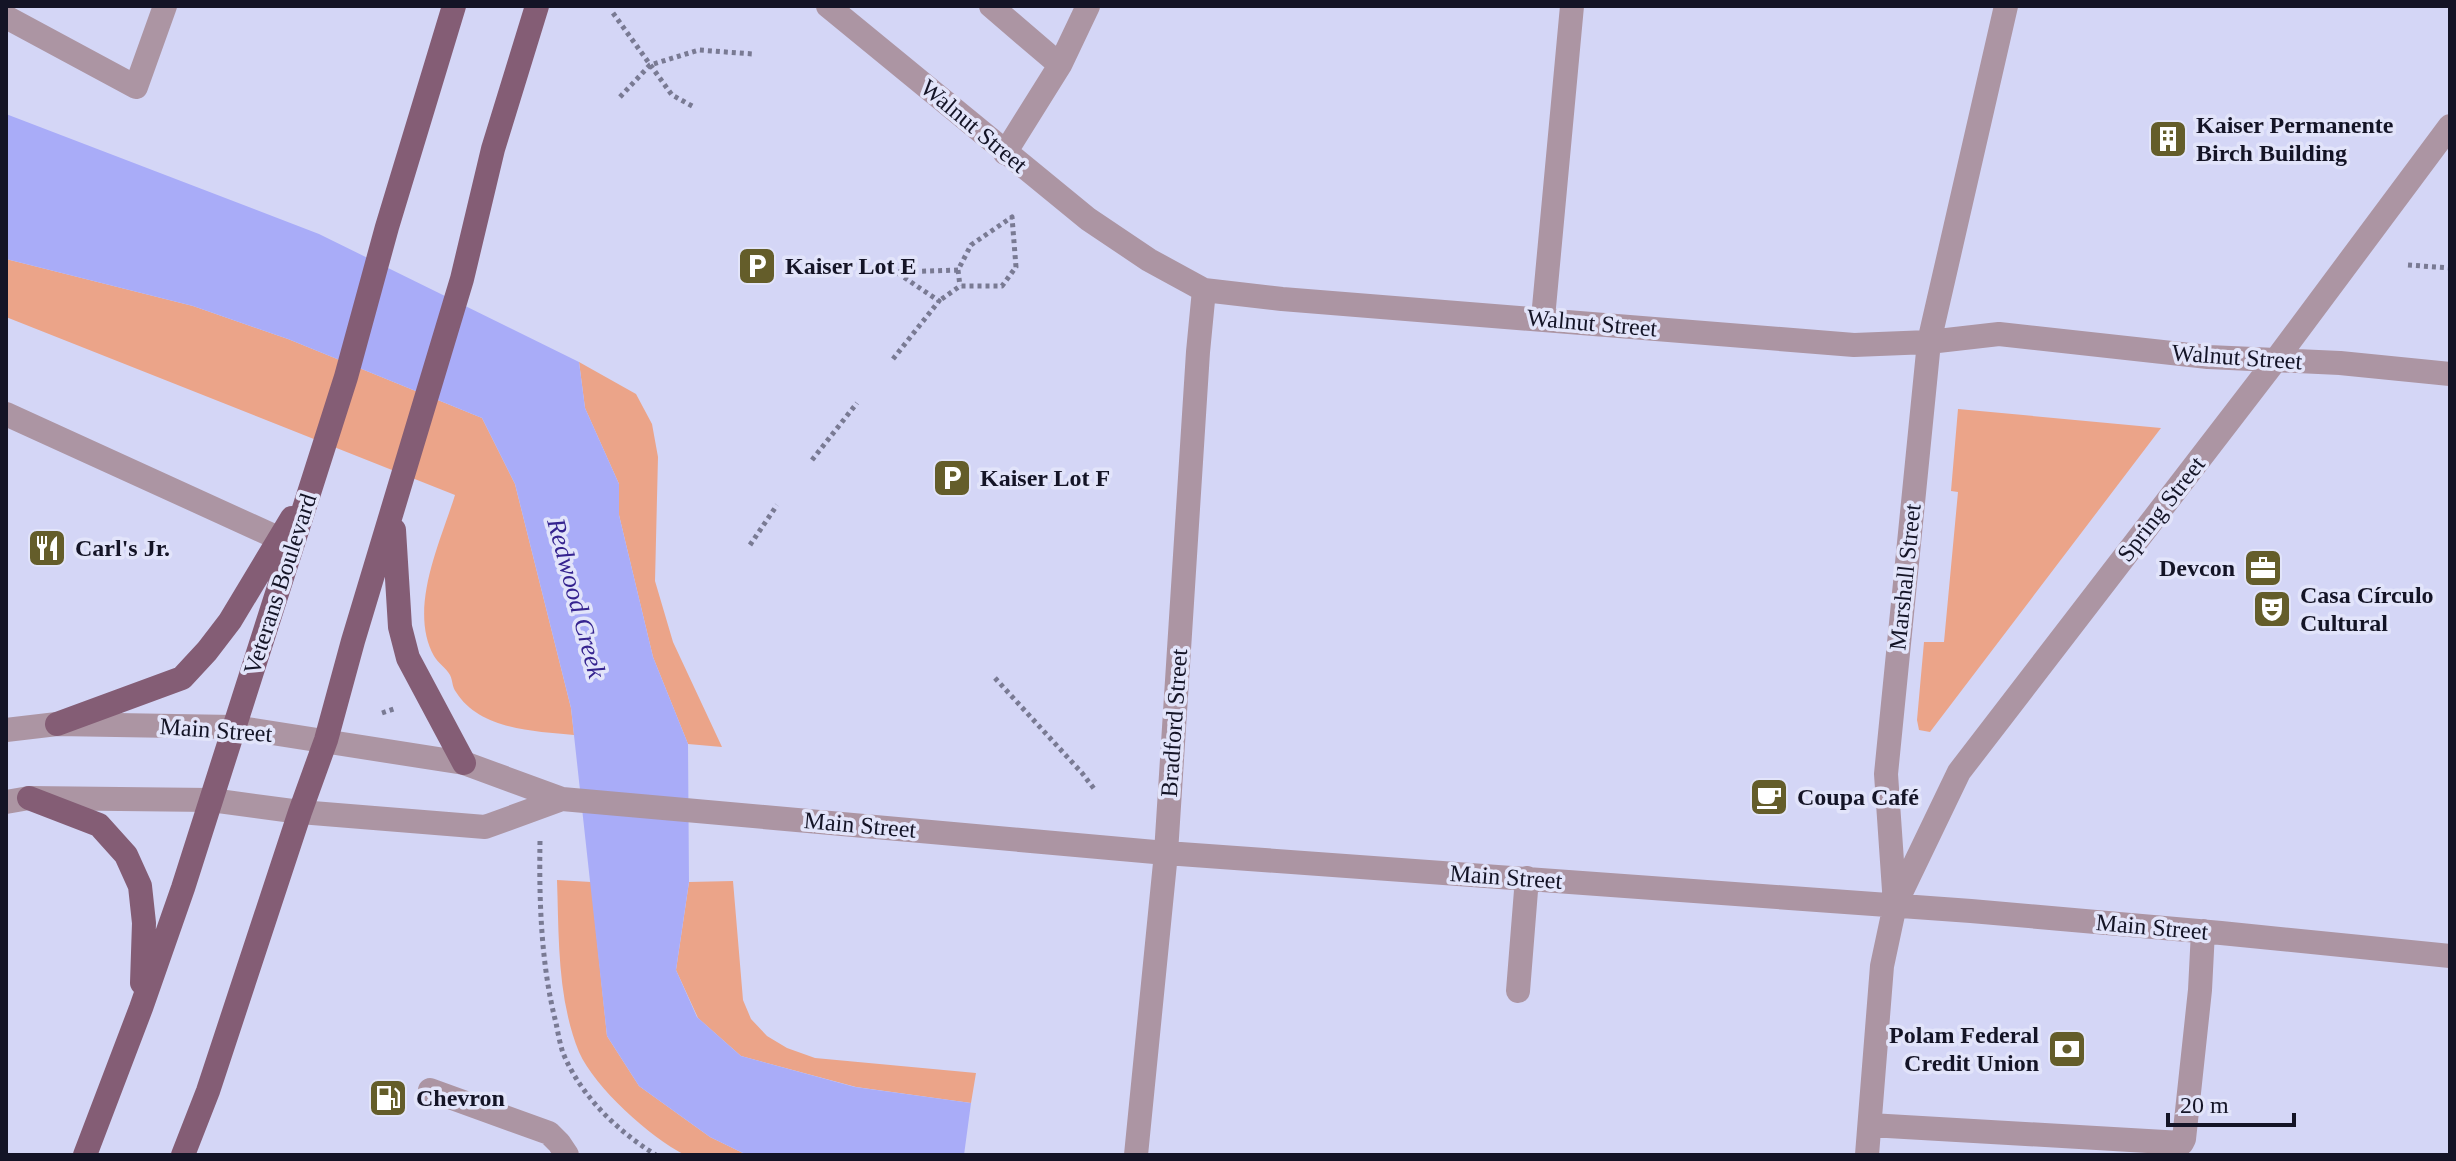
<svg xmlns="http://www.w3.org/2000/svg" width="2456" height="1161" viewBox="0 0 2456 1161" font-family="'Times New Roman',serif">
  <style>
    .green { fill: #eba489 }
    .water { fill: #a9acf8 }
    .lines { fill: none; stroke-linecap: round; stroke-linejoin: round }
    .path { stroke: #797a93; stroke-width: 5; stroke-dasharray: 4 4; stroke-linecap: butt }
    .minor { stroke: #ac95a3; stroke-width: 24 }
    .major { stroke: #845d75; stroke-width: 24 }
    .labels { text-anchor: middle; stroke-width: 7; stroke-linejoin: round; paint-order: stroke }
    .poi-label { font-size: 24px; font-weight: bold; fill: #141426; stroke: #e2e4fa; text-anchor: start }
    .street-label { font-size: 24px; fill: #141426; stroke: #e2e4fa }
    .water-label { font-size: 26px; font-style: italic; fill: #35238f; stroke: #e2e4fa }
  </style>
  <rect width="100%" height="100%" fill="#d4d6f6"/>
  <!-- green -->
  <path class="green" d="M6,259L193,306L288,339L482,418L515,484L571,708L574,735C534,731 480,730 456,692C452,687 453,681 450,675C446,668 438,663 434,656C408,609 440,543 455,495L6,317Z
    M579,362L636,394L652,424L658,457L655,581L673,642L722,747L688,744L653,657L619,515V484L585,408Z
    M1958,409L2161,428L1930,732L1919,730L1917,720L1924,642H1944L1958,492L1951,491Z
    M557,880L591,882L607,1036L639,1086L710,1137L747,1155H685C650,1137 595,1088 579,1052C557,998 559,936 557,880Z
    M733,881L743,1000L751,1019L767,1036L787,1048L815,1058L976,1073L971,1103L856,1087L741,1056L698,1018L676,970L689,882Z"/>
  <!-- water -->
  <path class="water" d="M6,114L319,234L579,362L585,408L619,484V515L653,657L688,744L689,882L676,970L697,1017L741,1056L855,1087L971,1103L964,1155H747L710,1137L639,1086L607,1036L571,708L515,484L482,418L288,339L193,306L6,259Z"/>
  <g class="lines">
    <!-- path -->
    <path class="path" d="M613,13L672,95L694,107
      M620,97L650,65L699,50L753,54
      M2408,265L2450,268
      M958,270L960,286
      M893,359L939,301L896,272L958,270L971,245L1012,217L1016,267L1002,286H960L939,301
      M812,460L857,403
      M750,545L777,505
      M995,678L1082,773L1095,790
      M382,713L397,708
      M540,841C539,901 541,965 556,1023C558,1033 560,1044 563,1053C581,1096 617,1131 656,1155"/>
    <!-- minor -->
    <path class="minor" d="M828,6L1088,219L1149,260L1204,290L1282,299L1854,345L1929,342L1999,334L2208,357L2340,363L2450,374
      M991,6L1060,65
      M6,17L136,87L165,6
      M1005,153L1060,65L1088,6
      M1543,318L1572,6
      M6,414L278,538
      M6,730L57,724L234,727L464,763L562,799L1166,853L1971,911L2221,933L2450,956
      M6,802L29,798L211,800L300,812L485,827L562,799
      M1896,903L1959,772L2275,361L2450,126
      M1518,991L1527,878
      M430,1090L549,1133L559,1143L567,1155
      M1870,1125L2182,1143L2184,1139L2200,990L2203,931
      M1136,1155L1166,853L1198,352L1204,290
      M1867,1155L1882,966L1895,905L1886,774L1929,342L2006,6"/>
    <!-- major -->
    <path class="major" d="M394,530L400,627L408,658L464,763
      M57,724L182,678L207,651L230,621L292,518
      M29,798L99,825L126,855L140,886L144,923L142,983
      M85,1155L141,1008L183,888L346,377L387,227L454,6
      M183,1155L208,1091L300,812L326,740L353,641L462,279L493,149L537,6"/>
  </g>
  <!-- icons -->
  <defs>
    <symbol id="building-square" viewBox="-11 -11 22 22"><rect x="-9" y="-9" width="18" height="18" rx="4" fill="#645d2a" stroke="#e2e4fa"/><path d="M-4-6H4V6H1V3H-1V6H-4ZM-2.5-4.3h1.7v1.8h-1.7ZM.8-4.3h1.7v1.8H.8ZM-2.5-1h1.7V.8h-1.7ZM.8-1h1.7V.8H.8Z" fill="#fff"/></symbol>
    <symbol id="parking-square" viewBox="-11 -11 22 22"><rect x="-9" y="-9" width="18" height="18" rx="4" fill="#645d2a" stroke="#e2e4fa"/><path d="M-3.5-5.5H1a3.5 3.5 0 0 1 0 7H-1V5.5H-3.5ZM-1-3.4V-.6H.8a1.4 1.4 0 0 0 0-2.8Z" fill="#fff"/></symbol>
    <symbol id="restaurant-square" viewBox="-11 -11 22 22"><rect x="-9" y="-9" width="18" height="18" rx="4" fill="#645d2a" stroke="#e2e4fa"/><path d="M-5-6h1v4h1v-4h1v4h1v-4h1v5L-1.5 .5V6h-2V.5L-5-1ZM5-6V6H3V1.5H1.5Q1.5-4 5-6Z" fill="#fff"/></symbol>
    <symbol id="office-square" viewBox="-11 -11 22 22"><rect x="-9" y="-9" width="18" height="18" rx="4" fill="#645d2a" stroke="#e2e4fa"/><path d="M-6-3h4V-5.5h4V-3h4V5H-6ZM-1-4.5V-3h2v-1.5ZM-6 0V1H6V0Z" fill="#fff"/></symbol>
    <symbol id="theatre-square" viewBox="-11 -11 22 22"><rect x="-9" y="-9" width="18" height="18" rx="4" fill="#645d2a" stroke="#e2e4fa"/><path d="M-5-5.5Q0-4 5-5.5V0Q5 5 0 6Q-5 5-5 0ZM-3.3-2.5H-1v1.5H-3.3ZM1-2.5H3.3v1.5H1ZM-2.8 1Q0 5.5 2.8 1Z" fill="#fff"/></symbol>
    <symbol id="cafe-square" viewBox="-11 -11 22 22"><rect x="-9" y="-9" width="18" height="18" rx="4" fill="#645d2a" stroke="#e2e4fa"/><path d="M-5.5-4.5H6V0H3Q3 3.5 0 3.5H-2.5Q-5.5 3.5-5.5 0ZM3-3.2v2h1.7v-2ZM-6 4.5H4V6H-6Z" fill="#fff"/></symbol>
    <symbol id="bank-square" viewBox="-11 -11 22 22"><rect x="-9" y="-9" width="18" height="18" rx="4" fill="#645d2a" stroke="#e2e4fa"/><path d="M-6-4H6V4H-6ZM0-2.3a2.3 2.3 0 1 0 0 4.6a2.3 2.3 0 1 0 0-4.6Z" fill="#fff"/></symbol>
    <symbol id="fuel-square" viewBox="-11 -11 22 22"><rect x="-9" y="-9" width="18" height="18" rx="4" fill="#645d2a" stroke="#e2e4fa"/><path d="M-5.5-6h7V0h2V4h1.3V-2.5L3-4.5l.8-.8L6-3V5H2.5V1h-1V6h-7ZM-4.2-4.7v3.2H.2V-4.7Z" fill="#fff"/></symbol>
  </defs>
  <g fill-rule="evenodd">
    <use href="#building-square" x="2146" y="117" width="44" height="44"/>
    <use href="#parking-square" x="735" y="244" width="44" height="44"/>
    <use href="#parking-square" x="930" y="456" width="44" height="44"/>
    <use href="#restaurant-square" x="25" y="526" width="44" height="44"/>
    <use href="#office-square" x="2241" y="546" width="44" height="44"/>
    <use href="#theatre-square" x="2250" y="587" width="44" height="44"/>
    <use href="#cafe-square" x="1747" y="775" width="44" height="44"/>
    <use href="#bank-square" x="2045" y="1027" width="44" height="44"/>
    <use href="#fuel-square" x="366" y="1076" width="44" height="44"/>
  </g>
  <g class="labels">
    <!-- poi labels -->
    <g class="poi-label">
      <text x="2196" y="133">Kaiser Permanente<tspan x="2196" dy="28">Birch Building</tspan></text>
      <text x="785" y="274">Kaiser Lot E</text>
      <text x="980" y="486">Kaiser Lot F</text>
      <text x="75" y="556">Carl's Jr.</text>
      <text x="2235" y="576" text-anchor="end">Devcon</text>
      <text x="2300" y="603">Casa Círculo<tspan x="2300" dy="28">Cultural</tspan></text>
      <text x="1797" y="805">Coupa Café</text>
      <text x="2039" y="1043" text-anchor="end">Polam Federal<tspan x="2039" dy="28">Credit Union</tspan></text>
      <text x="416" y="1106">Chevron</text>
    </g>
    <!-- street labels -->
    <g class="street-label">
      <text transform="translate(974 126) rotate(40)" y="8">Walnut Street</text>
      <text transform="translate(1592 323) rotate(5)" y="8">Walnut Street</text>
      <text transform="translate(2237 357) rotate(4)" y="8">Walnut Street</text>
      <text transform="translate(2161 509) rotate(-52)" y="8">Spring Street</text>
      <text transform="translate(1905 577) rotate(-84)" y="8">Marshall Street</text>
      <text transform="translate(280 584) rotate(-72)" y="8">Veterans Boulevard</text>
      <text transform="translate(1174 723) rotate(-86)" y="8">Bradford Street</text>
      <text transform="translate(216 730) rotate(4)" y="8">Main Street</text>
      <text transform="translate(860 825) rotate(5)" y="8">Main Street</text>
      <text transform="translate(1506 877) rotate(4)" y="8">Main Street</text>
      <text transform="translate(2152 927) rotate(5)" y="8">Main Street</text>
    </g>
    <!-- water labels -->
    <g class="water-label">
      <text transform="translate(577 598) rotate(75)" y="9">Redwood Creek</text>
    </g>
  </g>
  <!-- border -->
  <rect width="2456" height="1161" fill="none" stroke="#141426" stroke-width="16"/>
  <!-- scale -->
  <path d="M2168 1113v12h126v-12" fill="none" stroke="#141426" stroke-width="4"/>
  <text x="2180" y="1113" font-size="24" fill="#141426" stroke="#e2e4fa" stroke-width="6" paint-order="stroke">20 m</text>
</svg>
